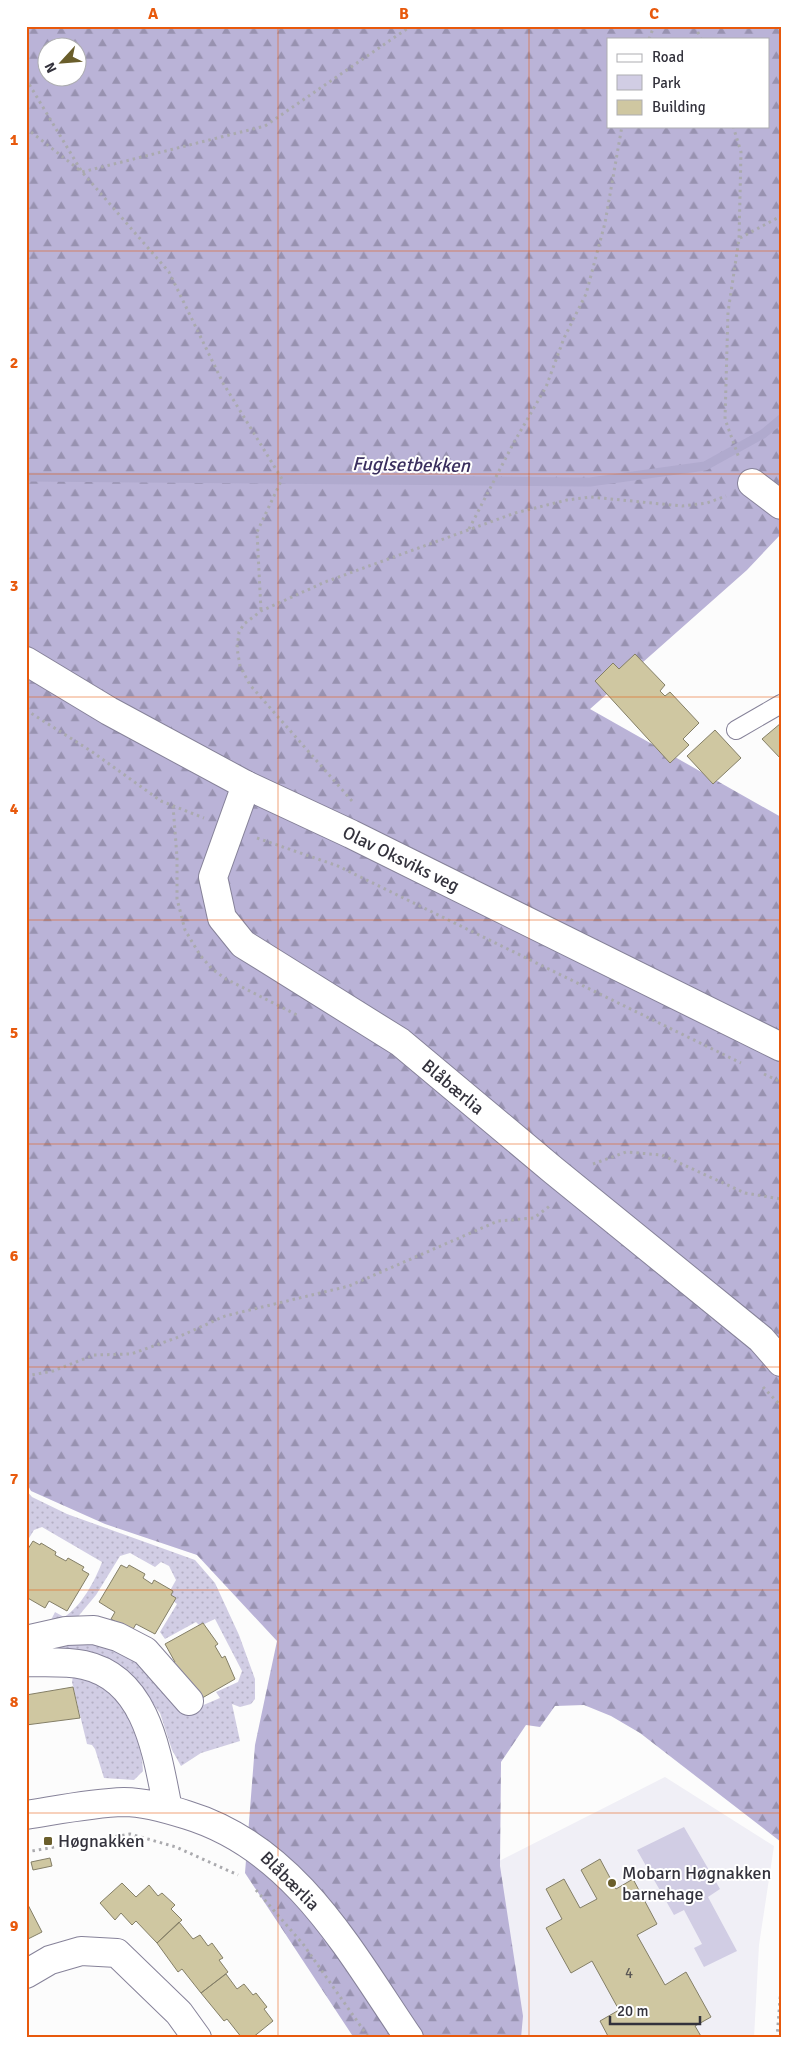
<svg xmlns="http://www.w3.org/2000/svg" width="807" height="2064" viewBox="0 0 807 2064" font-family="Signika,sans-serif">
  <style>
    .built { fill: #f0eff6 }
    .grass { fill: url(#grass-dots) }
    .forest { fill: url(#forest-firs); fill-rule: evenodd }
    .park { fill: #d1cde4 }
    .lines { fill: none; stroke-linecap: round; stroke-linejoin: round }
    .stream { stroke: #b0aace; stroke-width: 9 }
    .building { fill: #cfc7a1; stroke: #847f67 }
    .service-casing { stroke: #868299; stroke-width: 20 }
    .minor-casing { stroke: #868299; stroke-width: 30 }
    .tertiary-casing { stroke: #868299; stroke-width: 30 }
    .path { stroke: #aaaaae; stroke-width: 3; stroke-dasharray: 2.5 4; stroke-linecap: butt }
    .service { stroke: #fff; stroke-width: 18 }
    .minor { stroke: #fff; stroke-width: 28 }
    .tertiary { stroke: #fff; stroke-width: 28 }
    .grid { fill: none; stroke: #e8590c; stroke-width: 1; stroke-opacity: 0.55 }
    .poi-dot { fill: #6a5e2b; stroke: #fff; stroke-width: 2 }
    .labels { text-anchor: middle; stroke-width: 4; stroke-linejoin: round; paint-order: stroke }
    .number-label { font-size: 15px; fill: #5a5755 }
    .street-label { font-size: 18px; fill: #33323c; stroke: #fff }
    .poi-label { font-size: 18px; fill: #33323c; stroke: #fff; text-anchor: start }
    .water-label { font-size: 19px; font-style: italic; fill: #3a2f5e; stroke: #fff }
    .neatline { fill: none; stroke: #e8590c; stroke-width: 2 }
    .grid-label { font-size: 16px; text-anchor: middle; font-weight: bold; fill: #e8590c }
  </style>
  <defs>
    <pattern id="grass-dots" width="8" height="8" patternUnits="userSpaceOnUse" patternTransform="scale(1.25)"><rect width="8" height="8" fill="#d1cde4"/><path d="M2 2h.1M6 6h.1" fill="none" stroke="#b4b0c4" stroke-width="1.8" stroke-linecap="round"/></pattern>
    <pattern id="forest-firs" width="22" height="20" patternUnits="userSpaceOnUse" patternTransform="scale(1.25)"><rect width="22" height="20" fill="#bab3d7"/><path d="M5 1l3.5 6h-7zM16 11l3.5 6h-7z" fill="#9892b0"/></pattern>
  </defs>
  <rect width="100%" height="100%" fill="#fcfcfc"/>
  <!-- built -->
  <path class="built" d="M665,1777L774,1846L759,1945L754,2038H462L383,1920Z"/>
  <!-- grass -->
  <path class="grass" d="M26,1490L32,1497L67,1514L195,1560L215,1583L239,1635L255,1679V1699L251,1704L240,1707L232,1704L240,1741L201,1753L181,1766L172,1750L160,1713L137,1682L124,1670L46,1650L52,1641L118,1645L194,1709L220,1698L216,1692L238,1682L242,1671L215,1619L200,1626L196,1622L165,1639L160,1632L177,1604L167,1596L176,1580L169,1566L161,1562L155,1567L130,1553L120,1556L96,1595L76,1619L49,1624L55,1612L64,1617C81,1607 95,1581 102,1562L42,1527L34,1530L26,1543Z
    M73,1676C83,1679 95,1681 103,1685C130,1700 142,1743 143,1771L134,1780L104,1778L95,1749L92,1745L87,1744L72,1682Z"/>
  <!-- forest -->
  <path class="forest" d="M26,26H781V534L747,570L590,709L781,817V1842L640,1733L611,1716L584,1705L555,1706L540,1727L526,1725L501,1762L500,1866L523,2016L521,2038H354L245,1873L255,1745L277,1641L197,1555L105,1524L31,1491L26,1482ZM608,39H768V126H608ZM48,48H78V78H48Z"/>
  <!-- park -->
  <path class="park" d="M684,1827L720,1889L708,1897L737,1951L704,1967L694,1948L702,1944L684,1910L674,1915L637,1850Z"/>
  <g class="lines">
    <!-- stream -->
    <path class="stream" d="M26,477L590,482L705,466L763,434L781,419"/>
  </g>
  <!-- building -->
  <path class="building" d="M635,654L665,685L660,691L665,696L670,692L699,723L683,739L689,745L670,763L595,681L613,663L619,669Z
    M781,723V759L762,739Z
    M715,730L741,758L713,784L687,756Z
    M33,1541L40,1545L41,1543L56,1552L55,1555L66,1561L68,1558L84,1567L82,1570L89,1574L67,1611L49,1601L45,1608L26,1597V1552Z
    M121,1565L127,1568L129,1565L145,1574L143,1578L152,1584L154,1580L173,1591L171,1595L176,1598L155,1634L136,1624L132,1631L111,1619L115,1612L99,1602Z
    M203,1623L218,1644L215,1646L222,1658L225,1656L235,1679L197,1701L168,1666L175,1662L165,1644Z
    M73,1687L80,1718L26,1725V1695Z
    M50,1858L52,1866L33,1870L31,1862Z
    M600,1859L616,1889L633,1879L657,1924L637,1935L665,1985L686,1972L711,2017L695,2026L702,2038H609L600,2021L619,2010L592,1961L571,1973L546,1928L562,1919L546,1889L564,1879L580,1908L597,1899L581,1870Z
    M122,1883L136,1897L149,1885L158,1896L162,1893L175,1905L171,1909L182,1920L157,1943L136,1921L132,1925L121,1913L115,1920L100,1903Z
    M26,1901L42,1932L26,1940Z
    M179,1922L193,1939L200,1935L208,1946L212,1943L223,1958L219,1960L228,1972L201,1993L182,1969L178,1972L157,1943Z
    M226,1974L237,1989L244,1984L253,1995L256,1993L267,2007L264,2009L273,2021L252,2038H242L227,2019L224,2021L201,1993Z"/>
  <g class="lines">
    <defs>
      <path id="service" d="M736,730L781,704"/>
      <path id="minor" d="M752,483L781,505
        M246,785L213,877L222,918L243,944L400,1042L553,1170L761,1339L781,1362
        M26,1640L66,1631L94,1630L118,1637L145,1651L189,1701
        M26,1662C45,1663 65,1661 84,1665C148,1679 157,1755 168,1809
        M26,1815C58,1810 91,1803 124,1802C145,1802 168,1809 187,1815C295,1848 349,1950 409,2038
        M26,1974L50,1960L81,1951L117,1953L179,2013L197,2038"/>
      <path id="tertiary" d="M26,661L109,711L246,785L351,834L781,1047"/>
    </defs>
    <!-- service casing -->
    <use href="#service" class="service-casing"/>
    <!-- minor casing -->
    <use href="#minor" class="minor-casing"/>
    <!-- tertiary casing -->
    <use href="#tertiary" class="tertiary-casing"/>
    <!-- path -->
    <path class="path" d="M695,26L701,39
      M649,39L654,26
      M26,79L82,172L169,272L223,383L282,479L257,532L261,611
      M733,126L741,152L739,239L728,312L725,419L739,458
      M26,128L82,172L265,126L411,26
      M740,238L781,216
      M469,529L513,444L546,387L564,338L586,294L605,223L622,126
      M26,710L91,751L161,801L204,818
      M352,801L250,685L240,666L237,648L239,632L244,624L261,611L325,582L515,513L567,500L591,497L682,506L707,503L726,496
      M173,806L177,857V899L185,930L200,955L212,969L226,979L299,1016
      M257,838L338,866L741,1063
      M764,1074L781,1082
      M593,1164L626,1152L662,1155L745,1193L781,1199
      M26,1376L53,1371L94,1355L131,1354L176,1338L225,1316L349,1286L498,1221L534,1218L551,1205
      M763,1387L781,1406
      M26,1852L130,1834L176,1847L238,1875
      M256,1890L303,1944L369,2038
      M777,2038L781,1987"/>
    <!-- service -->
    <use href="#service" class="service"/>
    <!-- minor -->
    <use href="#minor" class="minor"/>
    <!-- tertiary -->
    <use href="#tertiary" class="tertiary"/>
  </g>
  <!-- grid -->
  <path class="grid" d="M278,26V2038M529,26V2038M26,251H781M26,474H781M26,697H781M26,920H781M26,1144H781M26,1367H781M26,1590H781M26,1813H781"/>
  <!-- markers -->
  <g class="poi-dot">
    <rect x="43" y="1836" width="10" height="10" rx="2.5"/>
    <circle cx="612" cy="1883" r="5"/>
  </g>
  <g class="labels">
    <!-- number labels -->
    <g class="number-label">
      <text x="629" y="1978">4</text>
    </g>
    <!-- street labels -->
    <g class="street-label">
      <text transform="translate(401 859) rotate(26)" y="6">Olav Oksviks veg</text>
      <text transform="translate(453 1087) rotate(40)" y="6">Blåbærlia</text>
      <text transform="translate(290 1881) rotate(45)" y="6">Blåbærlia</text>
    </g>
    <!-- poi labels -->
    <g class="poi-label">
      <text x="58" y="1847">Høgnakken</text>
      <text x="622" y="1879">Mobarn Høgnakken<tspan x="622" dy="21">barnehage</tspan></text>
    </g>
    <!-- water labels -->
    <g class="water-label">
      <text transform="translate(411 464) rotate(1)" y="7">Fuglsetbekken</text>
    </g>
  </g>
  <!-- border -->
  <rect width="807" height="2064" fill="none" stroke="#ffffff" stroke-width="55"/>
  <!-- legend -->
  <rect x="607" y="38" width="162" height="90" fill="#ffffff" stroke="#adadb1"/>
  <rect x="617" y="54" width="25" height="8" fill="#ffffff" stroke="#adadb1"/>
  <text x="652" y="62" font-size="15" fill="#33323c">Road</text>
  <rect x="617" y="75" width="25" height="15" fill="#d1cde4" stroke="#adadb1"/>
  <text x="652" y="88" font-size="15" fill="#33323c">Park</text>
  <rect x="617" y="100" width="25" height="15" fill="#cfc7a1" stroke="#adadb1"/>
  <text x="652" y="112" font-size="15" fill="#33323c">Building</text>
  <!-- north arrow -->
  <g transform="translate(62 62) rotate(244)"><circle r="24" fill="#ffffff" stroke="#adadb1"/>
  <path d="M0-4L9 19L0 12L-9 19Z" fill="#6a5e2b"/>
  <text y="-8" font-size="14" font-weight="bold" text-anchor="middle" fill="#33323c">N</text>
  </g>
  <!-- scale -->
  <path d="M610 2016v8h90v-8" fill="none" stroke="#33323c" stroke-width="2.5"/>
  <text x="617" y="2016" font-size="15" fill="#33323c" stroke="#ffffff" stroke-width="4" paint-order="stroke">20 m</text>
  <rect x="28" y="28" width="752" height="2008" class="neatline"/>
  <g class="grid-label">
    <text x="153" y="19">A</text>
    <text x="404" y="19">B</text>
    <text x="654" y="19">C</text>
    <text x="14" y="145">1</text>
    <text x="14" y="368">2</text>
    <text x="14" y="591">3</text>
    <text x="14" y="814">4</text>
    <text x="14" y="1038">5</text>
    <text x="14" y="1261">6</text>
    <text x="14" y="1484">7</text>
    <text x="14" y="1707">8</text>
    <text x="14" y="1931">9</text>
  </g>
</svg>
